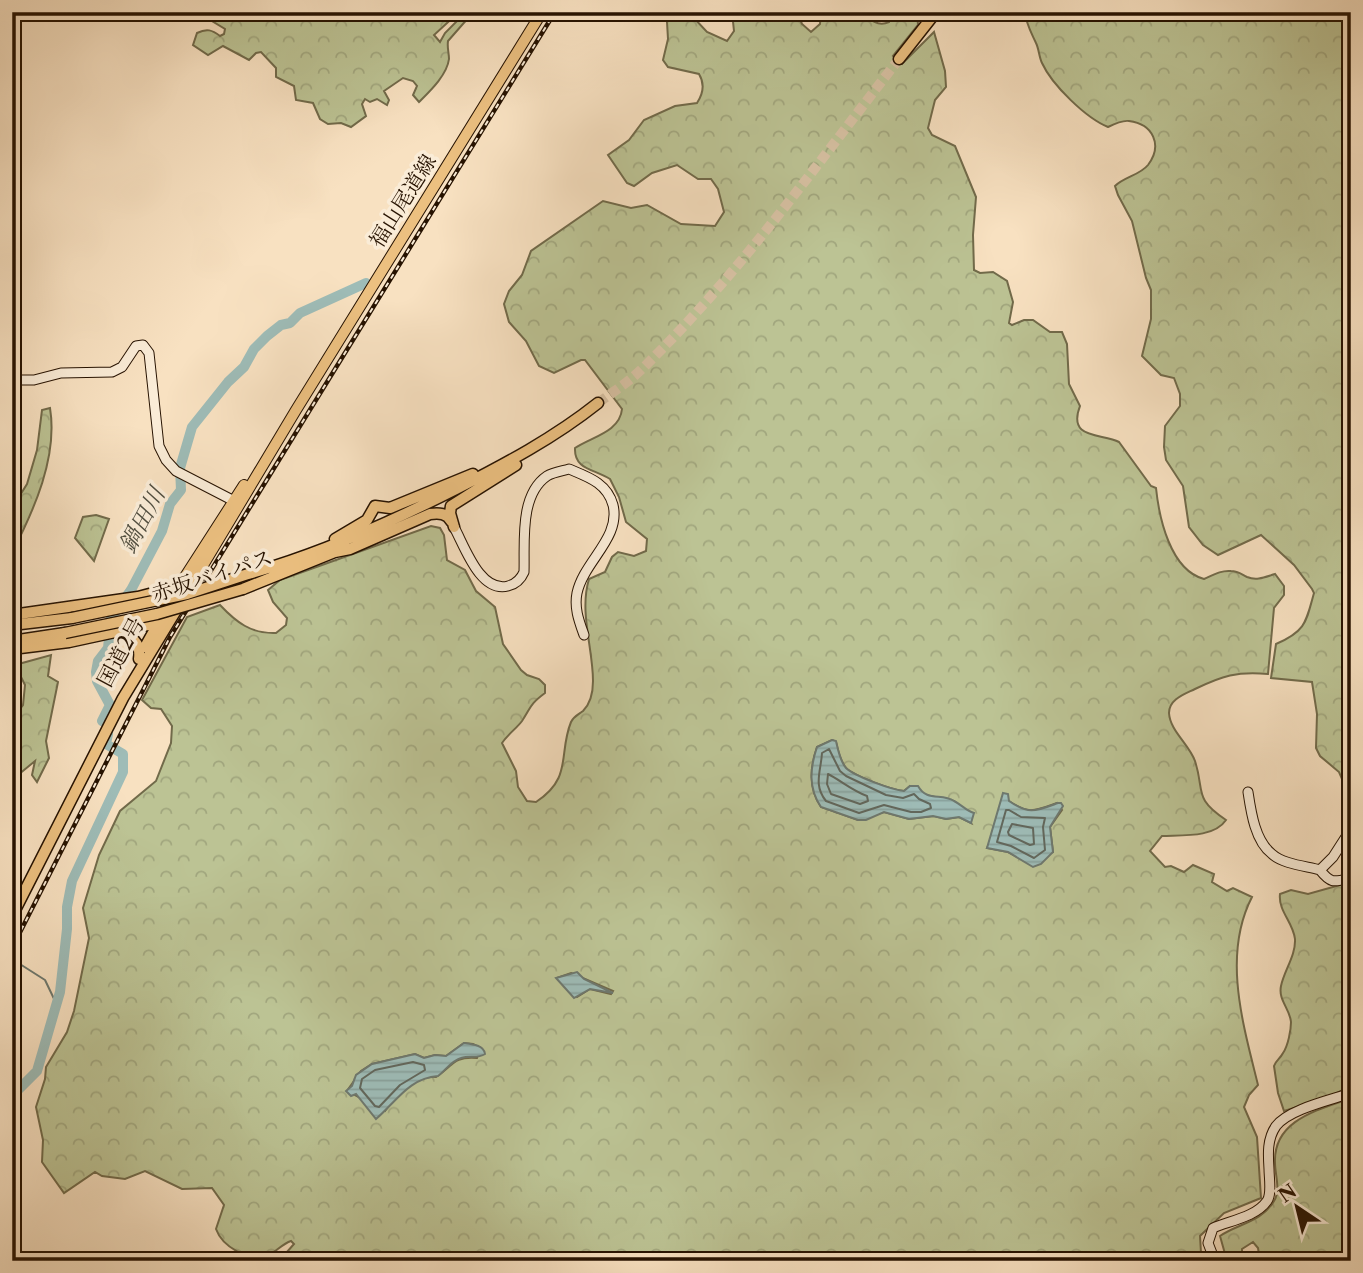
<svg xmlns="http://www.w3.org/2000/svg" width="1363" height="1273" viewBox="0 0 1363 1273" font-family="'Libre Caslon Text','Noto Serif JP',serif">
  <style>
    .forest { fill: url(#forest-crowns); stroke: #716a4a; stroke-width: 2; fill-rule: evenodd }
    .water { fill: url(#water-rules); stroke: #6e786e; stroke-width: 2 }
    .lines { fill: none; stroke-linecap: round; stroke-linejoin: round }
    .shore { stroke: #62675c; stroke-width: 2 }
    .stream { stroke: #6e786e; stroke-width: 2 }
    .river { stroke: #9ebcb7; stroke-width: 10 }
    .highway-tunnel { stroke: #d8c2a4; stroke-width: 10; stroke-dasharray: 10 5; stroke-linecap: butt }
    .secondary-casing { stroke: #261200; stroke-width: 11 }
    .primary-casing { stroke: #261200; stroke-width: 12 }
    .highway-casing { stroke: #261200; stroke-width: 13 }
    .secondary { stroke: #faecd7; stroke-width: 9 }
    .primary { stroke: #ecc080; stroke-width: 10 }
    .highway { stroke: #ecc080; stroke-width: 10 }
    .rail-casing { stroke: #261200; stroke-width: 4.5 }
    .rail { stroke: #faecd7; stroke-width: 2; stroke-dasharray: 5; stroke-linecap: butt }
    .highway-bridge-casing { stroke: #261200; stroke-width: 13; stroke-linecap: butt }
    .highway-bridge { stroke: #ecc080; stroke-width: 10 }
    .labels { text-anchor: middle; stroke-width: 7; stroke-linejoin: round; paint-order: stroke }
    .street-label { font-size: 21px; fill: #261200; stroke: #faecd7 }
    .water-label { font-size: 23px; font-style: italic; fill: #504e40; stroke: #faecd7 }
  </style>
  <defs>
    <pattern id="forest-crowns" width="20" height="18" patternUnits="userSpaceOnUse" patternTransform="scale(1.75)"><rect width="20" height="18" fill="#bcc394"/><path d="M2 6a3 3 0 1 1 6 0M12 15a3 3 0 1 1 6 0" fill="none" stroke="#a1a67e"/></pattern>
    <pattern id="water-rules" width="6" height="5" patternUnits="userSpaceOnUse" patternTransform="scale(1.75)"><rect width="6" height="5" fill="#9ebcb7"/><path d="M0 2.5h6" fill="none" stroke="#88a19c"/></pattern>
  </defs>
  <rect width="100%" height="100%" fill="#f8e1c1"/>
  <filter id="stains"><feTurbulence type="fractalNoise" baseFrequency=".00286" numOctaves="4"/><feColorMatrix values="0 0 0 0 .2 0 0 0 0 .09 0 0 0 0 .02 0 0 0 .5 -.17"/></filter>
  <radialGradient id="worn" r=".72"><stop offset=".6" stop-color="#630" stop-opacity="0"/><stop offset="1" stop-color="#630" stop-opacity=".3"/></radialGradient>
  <!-- forest -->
  <path class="forest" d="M197,12H459L434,35L440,42L445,33L463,15H468L469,17L448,41C447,48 449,53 449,59C447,75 430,91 419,102L413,95L417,86L413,81L403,78L384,91L389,100L387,105L377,99L370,102L365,99L362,104L366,116L351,127L341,123L328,124L320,119L313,103L296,100L294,86L276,77V68L261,52L256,53L249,60L223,46L208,55L193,45L197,33C207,28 212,30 220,36L224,34L225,29Z
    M732,12H797L802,24L811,32L820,24L821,12H862C870,20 878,27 889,22L888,12H917L918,25L893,56L902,64L934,32L945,71L946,87L935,100L928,128L932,135L955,146L976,197L973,235L974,270L980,273L993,272L1007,281L1013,302L1009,323L1012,325L1024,320H1033L1050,332H1062L1067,344L1069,384L1080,406C1067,440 1102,433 1119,442L1151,486L1156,488C1159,517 1170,570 1204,579C1213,575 1221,570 1231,571C1238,571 1241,574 1247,577C1257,581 1265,577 1275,574L1284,586V595L1274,608L1268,674C1237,671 1222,676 1195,689C1185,694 1169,699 1169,713C1170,731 1189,744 1195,761C1205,792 1193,798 1226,820C1214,838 1182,835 1162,836L1150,851L1165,867L1171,866L1184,872L1193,865L1214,874L1212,882L1227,891L1233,888L1252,897C1222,955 1243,1024 1258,1085L1249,1095L1244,1107L1257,1137L1261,1198L1224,1213L1200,1236L1201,1253L1206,1261H279L294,1244L291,1241C282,1244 276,1252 267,1256C248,1262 222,1246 216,1229L224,1205L212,1188L182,1189L145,1171L125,1179L102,1176L95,1172L64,1193L42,1162L43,1140L36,1107L45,1079L46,1067L67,1032L74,1011L89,938L83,908L99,855L120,811L156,781L171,743L172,726L161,709L151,708L142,700L187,617L220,605C236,622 251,634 276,633L286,625L287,618L273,602L268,590L280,580L431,526L440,528L444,535L447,560L465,570L476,591L495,607L503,644L521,670L527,675L539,679L545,685V693C529,705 532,706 522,721C517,728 509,733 502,743L516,771L518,787L527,801L536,802C573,778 558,754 571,722C574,716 578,715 583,711C591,703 593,691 593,681C593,648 579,612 589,579L605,572L612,557L618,552L634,556L646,551L647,539L626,522L619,497L610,479C595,469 574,470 575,448C591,437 620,432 622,409L585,360H581L554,373L539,366L526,341L509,322L504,304L509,291L522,275L531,251L603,201L631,208L647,205L681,224L715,226L724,212L718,189L711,179H698L677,165L652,173L634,186L627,183L608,155L629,140L644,120L675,106L697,103C703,94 705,84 699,74L668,67L663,60L668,39L667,22L677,15L693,17L707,32L727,41L734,31ZM832,740L836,742C838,750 840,761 846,768C854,776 892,790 904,791L910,786L926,795L954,801L963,809L971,823L959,817L946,819L934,816L909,819L884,812L858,820L821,807C808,788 810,767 817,747ZM1009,801C1029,815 1035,811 1057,803L1062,810L1050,827L1053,852L1027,862L1008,852L987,848ZM571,973L613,991L611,994L590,989L577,997L557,978ZM464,1043L473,1044L481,1048L477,1058C453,1056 453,1066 436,1077C416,1075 395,1096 385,1111L347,1091L361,1071L372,1064L415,1054L424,1058L435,1055L446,1056Z
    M1025,12H1351V791L1346,788L1339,772L1320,756L1316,748L1317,714L1312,682L1271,678L1276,644C1306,631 1306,622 1314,593L1312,589L1294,565L1261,535L1218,555L1203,545L1189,527L1183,486L1166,460L1164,447L1165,426L1180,406V394L1174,378L1161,375L1142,356L1151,319V290L1146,278L1132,221L1118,195L1115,186C1124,177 1140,175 1148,165C1163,145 1153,124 1129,121C1122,120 1114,124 1108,127C1086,118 1052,85 1042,63C1039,57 1039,49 1036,43C1031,32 1026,24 1025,12Z
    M50,408C58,457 34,510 12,553V508L27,484L37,450L42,410Z
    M96,515L109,519L94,561L75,538L83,517Z
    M51,655L48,676L58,682L46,741L49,758L37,782L32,775L35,761L12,780V719L23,705L25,685L15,665Z
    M1340,885H1351V1086L1327,1098L1284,1111L1278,1093L1274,1066C1276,1060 1280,1059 1283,1053C1288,1046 1291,1030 1291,1022C1290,1009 1278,1000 1281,986C1284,971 1296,955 1295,939C1293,922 1278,911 1280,894L1291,890L1308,894Z
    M1351,1098V1261H1260L1258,1248L1253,1242L1242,1249V1261H1227L1220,1236C1237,1224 1262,1222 1274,1201C1281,1190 1275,1175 1275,1163C1273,1120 1318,1110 1351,1098Z"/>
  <!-- water -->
  <path class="water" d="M832,740L836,741C838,750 840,761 846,768C854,776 892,790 904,791L910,786H918C927,802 941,793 954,801C962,805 965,810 974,813L971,823L959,817L946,819L933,816L909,819L884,812L866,820H858L821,807C808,788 810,768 817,747Z
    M1003,793L1008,794L1009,801C1029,815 1036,811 1058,803H1061L1063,806L1050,827L1053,852L1041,864L1033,867L1008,852L987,848Z
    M577,972L584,979L613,993L590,989L574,998L556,978Z
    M464,1043C472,1044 484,1045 485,1054C477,1059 470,1055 461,1058C451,1061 446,1070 438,1076C409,1078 396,1102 376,1119L356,1094L351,1096L346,1091L352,1086L356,1075L372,1064L415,1054L424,1058L435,1055L446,1056Z"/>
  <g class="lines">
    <!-- shore -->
    <path class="shore" d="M829,749L840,771L846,776L886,795L903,798L914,794L919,799L930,804L931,808L921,812H911L884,805L859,813L826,801C813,785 821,771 822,753Z
      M828,774C840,780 853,791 867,796L868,801L860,804L831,794L827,784Z
      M1006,810H1009L1021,817L1045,818L1043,827L1045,850L1034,858L1011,846L997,842Z
      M1012,824L1033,828L1034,844L1030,845L1009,835L1008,832Z
      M413,1062L424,1065L425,1070L400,1085L379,1107L375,1106L360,1088L362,1079L375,1070Z"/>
    <!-- stream -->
    <path class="stream" d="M12,391L13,389
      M12,430C23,442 22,451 12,464
      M12,959L45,980L56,1003"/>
    <!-- river -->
    <path class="river" d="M102,721L110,705L97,681L96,672L98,661L108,648L111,618L131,590L162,531L170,504L181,490L180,468L192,427L228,382L244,367L254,349L267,336L281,325L290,323L300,313L366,283
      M12,1096L37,1071L60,992L67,929V907L72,881L123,772V754L106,744L108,734"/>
    <!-- highway-tunnel -->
    <path class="highway-tunnel" d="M598,403C613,392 630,381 644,367C739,274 817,164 899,59"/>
    <defs>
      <path id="secondary" d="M12,380H34L61,373L112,372L122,367L136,346L143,345L149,353L159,446L166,460L176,471L238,503
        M454,527C465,547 480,593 508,586C516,584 521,579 524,572C525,543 519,495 547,476C553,472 562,471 569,469C588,477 607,483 613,505C621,538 584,561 577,593C574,608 579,621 584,635
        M1248,792C1251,812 1255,841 1272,854C1283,864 1305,866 1320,870L1333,857L1351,829
        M1320,870C1331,884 1334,882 1351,878
        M1215,1261L1208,1243L1213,1228C1229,1221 1256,1217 1267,1201C1272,1194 1269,1178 1269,1169C1268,1154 1267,1139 1276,1126C1289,1109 1331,1100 1351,1093"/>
      <path id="primary" d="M181,583L244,485
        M184,597L296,410L542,12"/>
      <path id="highway" d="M899,59L936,12
        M454,527L450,513L451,506L516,465
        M335,539L367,520L375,506L390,508L473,474
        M335,552L350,549L430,514C439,513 447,513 451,521
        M248,574C320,554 389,523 456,489C505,464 554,438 598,403
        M243,589L342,549
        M12,615L138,597L172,588L181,583
        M12,625L72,618
        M119,632C133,636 141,644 139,659
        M12,641L65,633
        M145,647L181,583
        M12,649L69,642L152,624L159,621L171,611
        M12,916L123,698L180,604"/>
    </defs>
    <!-- secondary casing -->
    <use href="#secondary" class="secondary-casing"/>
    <!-- primary casing -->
    <use href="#primary" class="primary-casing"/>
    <!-- highway casing -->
    <use href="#highway" class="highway-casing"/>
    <!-- secondary -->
    <use href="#secondary" class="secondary"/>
    <!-- primary -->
    <use href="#primary" class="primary"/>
    <!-- highway -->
    <use href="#highway" class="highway"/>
    <defs>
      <path id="rail" d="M12,948L170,637L555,12"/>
    </defs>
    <!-- rail casing -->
    <use href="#rail" class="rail-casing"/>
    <!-- rail -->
    <use href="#rail" class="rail"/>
    <defs>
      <path id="highway-bridge" d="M72,618L187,594L248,574
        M65,633L157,614L243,589"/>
    </defs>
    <!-- highway-bridge casing -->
    <use href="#highway-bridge" class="highway-bridge-casing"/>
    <!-- highway-bridge -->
    <use href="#highway-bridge" class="highway-bridge"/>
  </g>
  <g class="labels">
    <!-- street labels -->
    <g class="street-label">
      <text transform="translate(403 201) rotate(-58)" y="7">福山尾道線</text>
      <text transform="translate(212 576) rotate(-18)" y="7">赤坂バイパス</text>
      <text transform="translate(121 652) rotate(-62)" y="7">国道2号</text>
    </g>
    <!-- water labels -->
    <g class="water-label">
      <text transform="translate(142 520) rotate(-62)" y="8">鍋田川</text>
    </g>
  </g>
  <!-- margin -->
  <rect width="1363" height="1273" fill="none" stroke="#f8e1c1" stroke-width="42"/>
  <rect x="14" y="14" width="1335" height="1245" fill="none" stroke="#261200" stroke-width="3.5"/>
  <rect x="21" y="21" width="1321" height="1231" fill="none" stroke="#261200" stroke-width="2"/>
  <!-- north arrow -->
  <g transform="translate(1297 1207) rotate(325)" stroke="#faecd7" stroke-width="5" paint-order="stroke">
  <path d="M0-5L12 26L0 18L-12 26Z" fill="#261200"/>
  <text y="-10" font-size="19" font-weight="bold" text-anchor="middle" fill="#261200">N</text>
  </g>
  <rect width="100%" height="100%" filter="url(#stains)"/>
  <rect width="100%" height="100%" fill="url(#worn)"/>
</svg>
